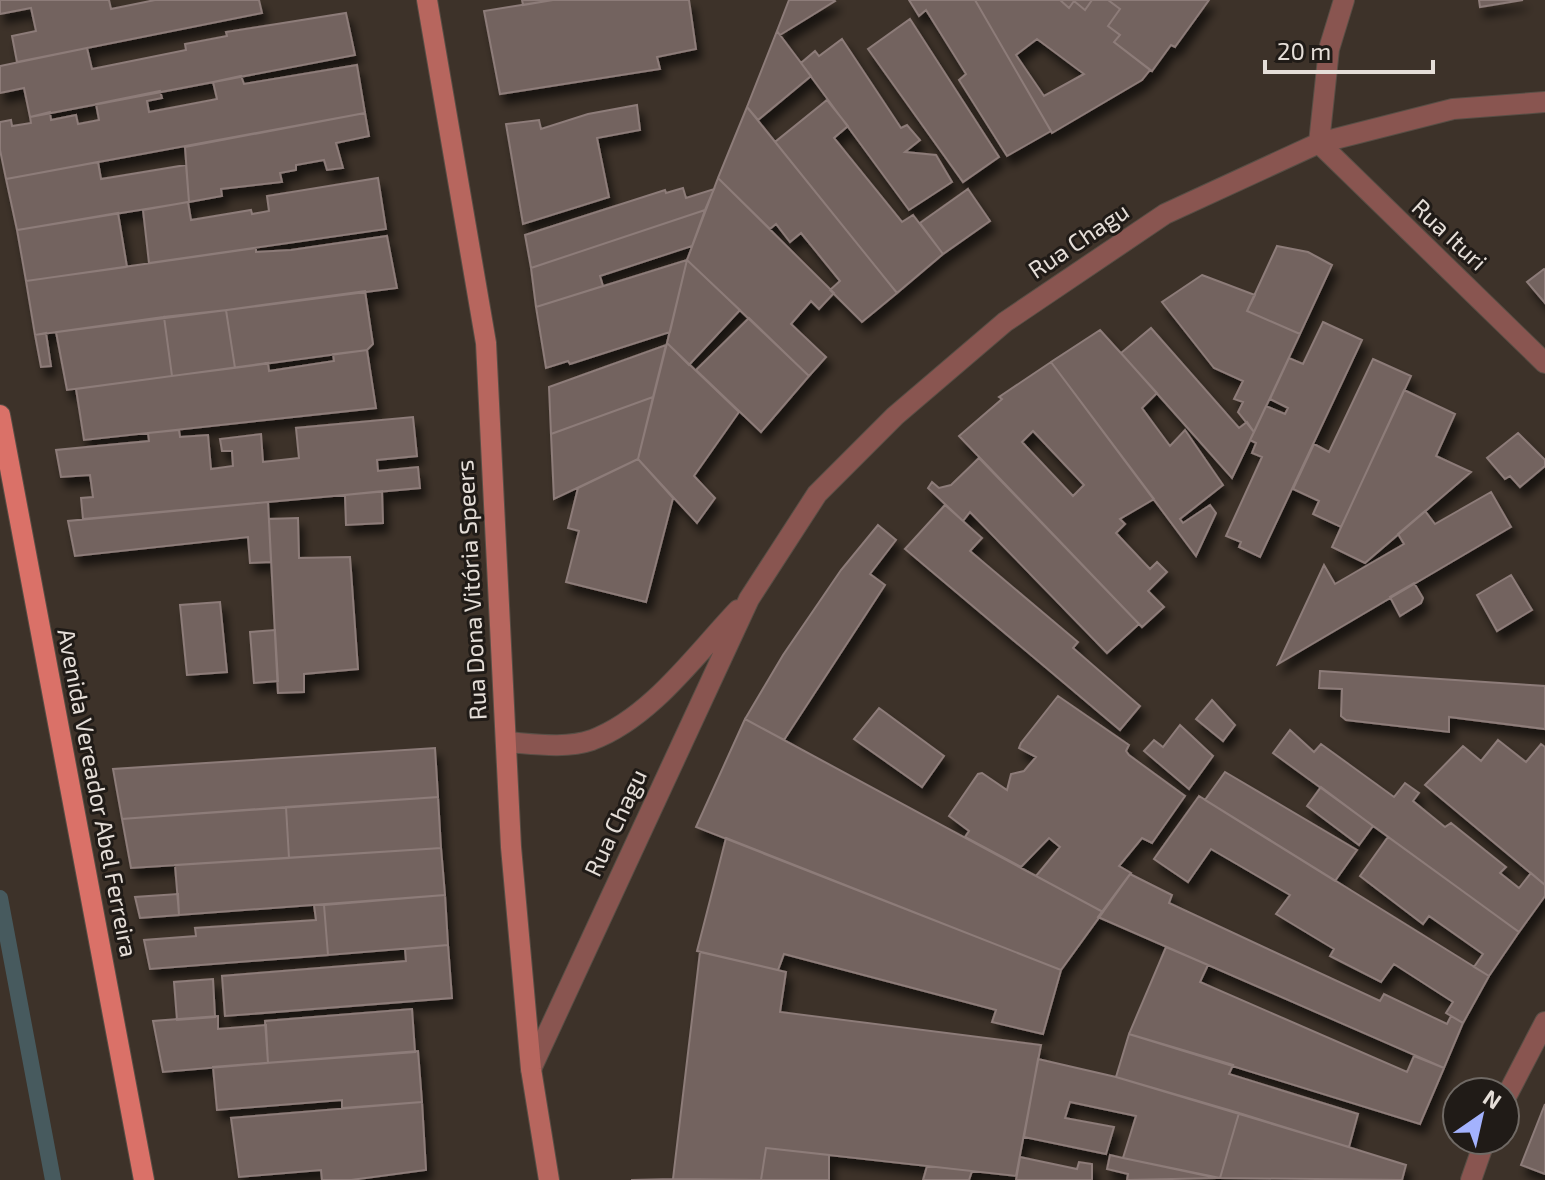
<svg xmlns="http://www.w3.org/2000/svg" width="1545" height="1180" viewBox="0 0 1545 1180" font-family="'Exo 2',sans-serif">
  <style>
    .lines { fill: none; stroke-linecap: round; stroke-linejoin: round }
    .stream { stroke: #475a5e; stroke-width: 16 }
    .building { fill: #73635f; stroke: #8d7c79; stroke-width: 2; fill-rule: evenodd; filter: url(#shadow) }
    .street-casing { stroke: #584e45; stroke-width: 22 }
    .secondary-casing { stroke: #584e45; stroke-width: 22 }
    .primary-casing { stroke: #584e45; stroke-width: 22 }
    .street { stroke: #895550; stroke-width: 20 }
    .secondary { stroke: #b7665e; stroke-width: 20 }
    .primary { stroke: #da7168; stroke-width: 20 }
    .labels { text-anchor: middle; stroke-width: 6; stroke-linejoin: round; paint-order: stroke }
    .street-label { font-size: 24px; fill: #e5ded8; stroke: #201b17 }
  </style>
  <defs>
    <filter id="shadow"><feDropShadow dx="5" dy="9" stdDeviation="4" flood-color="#0009"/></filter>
  </defs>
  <rect width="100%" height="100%" fill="#3d3229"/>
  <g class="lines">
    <!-- stream -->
    <path class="stream" d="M0,898L53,1180"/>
  </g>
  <!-- building -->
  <path class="building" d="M0,0H109L111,9L155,0H259L262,13L17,62L12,36L36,31L31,8L0,14Z
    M522,0H553L523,5Z
    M553,0H689L696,49L657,57L660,69L500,94L484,11Z
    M789,0H834L835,1L780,35L777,31Z
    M909,0H975L1051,131L1007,156L959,80L966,74L926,10L919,16Z
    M975,0H1060L1069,8L1074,1L1085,10L1092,0H1108L1120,9L1108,26L1120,35L1114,42L1150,70L1142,80L1052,133ZM1037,39L1084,74L1044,96L1016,55Z
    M1060,0H1092L1085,10L1074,1L1069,8Z
    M1108,0H1209L1175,47L1171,45L1152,71L1114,42L1120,35L1108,26L1120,9Z
    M1479,0H1523L1480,7Z
    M346,13L355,55L30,117L24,88L0,93V66L87,48L92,69L186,50L185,44L227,36L226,32Z
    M910,19L999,157L963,182L868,49Z
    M777,31L811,76L758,120L747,107Z
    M842,39L901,128L907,125L920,140L905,152L936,155L952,182L909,210L801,63L815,51L819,56Z
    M357,65L365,113L6,179L0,150V122L11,120L12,126L31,123L30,117L50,112L51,120L76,115L78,124L99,120L96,104L160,91L162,98L147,101L149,112L217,99L213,82L241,76L244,84Z
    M827,100L848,126L834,138L902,222L913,215L943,254L897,293L775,142Z
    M637,105L640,130L597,138L609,197L523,224L506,124L539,120L541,129L588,114Z
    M747,107L897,293L862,322L830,290L840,281L801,233L790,242L776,224L770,229L718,178Z
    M365,113L369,136L336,143L343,168L327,170L324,160L296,165V170L280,173L282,182L221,189L222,196L189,202L185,147Z
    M98,162L101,179L186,165L189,202L17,230L6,179Z
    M378,178L386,229L149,263L143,210L188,202L191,220L251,210L252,214L269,211L267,196Z
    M718,178L834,293L819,309L811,301L791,324L826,357L809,376L687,260Z
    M683,188L686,198L714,189L705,210L531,268L525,235L665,190L666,193Z
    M968,189L990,221L943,254L920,223Z
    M705,210L692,246L600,276L603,286L536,307L531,268Z
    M118,213L127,267L26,281L17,230Z
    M387,236L397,288L35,335L26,281L256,248V252L291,250Z
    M1277,246L1308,252L1332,265L1300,334L1247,311Z
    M687,260L670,332L570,364L568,361L546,368L536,307Z
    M687,260L740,310L689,365L667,343Z
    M1544,269L1545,270V303L1527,282Z
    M1202,275L1255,295L1247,311L1300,334L1254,432L1238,412L1243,402L1234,399L1243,381L1214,368L1162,302Z
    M365,291L373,344L367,350L235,368L226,310Z
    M226,310L235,368L172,376L164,317Z
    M164,317L172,376L67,390L56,332Z
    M749,318L809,376L761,432L696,370Z
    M1323,322L1362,340L1260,557L1239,547L1241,542L1226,536L1262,457L1252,453L1256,443L1250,440L1266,406L1285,414L1288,408L1270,399L1289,358L1303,364Z
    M1151,328L1239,428L1247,422L1254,432L1232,478L1121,353Z
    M1100,330L1157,393L1142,408L1170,446L1185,430L1223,485L1180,519L1183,523L1210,505L1216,513L1196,556L1051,362Z
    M46,333L51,366L41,367L35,335Z
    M667,343L739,412L694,476L715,498L697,523L638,459Z
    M666,345L653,397L551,434L549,387Z
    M367,350L376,408L84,440L76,389L268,363L269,371L334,361L333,354Z
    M1373,359L1411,376L1341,527L1313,514L1319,501L1293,489L1314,444L1329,452Z
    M1051,362L1154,499L1120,519L1125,524L1116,533L1150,569L1157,562L1167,572L1148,591L1164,607L1142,627L959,436L1002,399L999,397ZM1033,431L1084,485L1073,496L1022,442Z
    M1404,390L1455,414L1436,456L1471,472L1365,563L1332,547Z
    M653,397L638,459L554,499L551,434Z
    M413,417L417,456L377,460L378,471L418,467L420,488L268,502L83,519L81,498L93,497L90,475L61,477L56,450L149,441L148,433L179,430L180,437L208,435L211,469L233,466L232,451H222L220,439L261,434L263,462L299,458L296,428Z
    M1518,433L1545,460V466L1520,487L1510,476L1505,479L1487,458Z
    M979,458L1139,624L1107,653L970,512L963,521L928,488L932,482L939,488L951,485Z
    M638,459L673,498L646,602L566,582L579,531L568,528L578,488Z
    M382,491L383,523L346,525L345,495Z
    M1491,492L1511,527L1278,664L1324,565L1335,584L1404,544L1398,534L1425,511L1435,524Z
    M268,502L271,562L250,563L248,537L75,556L68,521Z
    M945,505L982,538L970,551L1078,642L1073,648L1140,706L1120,730L905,549Z
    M298,518L299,558L350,557L358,669L304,674V692L278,693L269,519Z
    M878,525L896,540L870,574L885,585L784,740L745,719L783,655L841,570Z
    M1511,575L1532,610L1497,631L1477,595Z
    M1414,583L1423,598L1421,603L1400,616L1390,597Z
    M220,602L227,672L187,675L180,605Z
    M275,630L278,681L254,683L250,632Z
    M1320,671L1545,686V729L1449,717V732L1346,720L1341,716L1342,689L1319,688Z
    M1058,696L1129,745L1126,751L1129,755L1185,796L1152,843L1142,838L1119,866L1131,873L1103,912L1036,876L1060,847L1049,838L1021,867L965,837L969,831L949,816L978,774L982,773L1007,790L1011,774L1024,771L1036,757L1019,748L1021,743Z
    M1212,700L1235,725L1223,741L1196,719Z
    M879,708L944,756L922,787L854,739Z
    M745,719L1036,876L1103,912L1061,970L696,827Z
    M1180,725L1213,756L1189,789L1144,751L1154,740L1163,747Z
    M1290,730L1314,752L1321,744L1394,797L1405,783L1419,793L1413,801L1445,827L1451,823L1506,867L1500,873L1519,888L1531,873L1545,885V896L1519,932L1273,753Z
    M1498,740L1526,762L1541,744L1545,747V885L1425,785L1463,746L1481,761Z
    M435,748L438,797L122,819L113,769Z
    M1225,772L1357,850L1335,881L1205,800Z
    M1321,787L1373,826L1359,845L1307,806Z
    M1199,796L1489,976L1463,1023L1446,1013L1453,1002L1394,964L1381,982L1330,956L1334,949L1276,914L1290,895L1211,849L1188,882L1154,859Z
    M438,797L441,848L289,858L286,807Z
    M286,807L289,858L131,868L122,819Z
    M1388,837L1519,932L1489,976L1474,967L1483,954L1429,916L1423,924L1360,876Z
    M726,838L1061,970L1043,1034L992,1022L996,1010L784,954L778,970L697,951Z
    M441,848L445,895L179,915L175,865Z
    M1130,874L1172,895L1169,903L1380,1001L1384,994L1447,1024L1451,1016L1463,1023L1444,1068L1098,917Z
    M178,894L179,915L140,918L135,897Z
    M445,895L448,945L328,955L324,905Z
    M314,905H324L328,955L150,969L144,940L196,936L195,928L316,920Z
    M448,945L452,998L225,1016L222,976L406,961L405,949Z
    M1166,947L1208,965L1200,982L1407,1072L1414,1056L1444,1068L1420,1124L1129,1034Z
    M700,952L786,972L780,1012L1041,1045L1016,1176L766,1148L761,1180L673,1179Z
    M213,979L215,1017L177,1020L174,982Z
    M412,1009L415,1052L268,1063L265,1021Z
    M218,1016V1029L266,1025L268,1063L163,1072L153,1021Z
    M1129,1034L1233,1065L1229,1074L1358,1114L1349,1147L1116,1077Z
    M418,1051L422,1102L342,1108V1100L217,1110L213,1067Z
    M1038,1059L1116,1077L1239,1113L1220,1178L1123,1158L1136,1116L1070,1102L1065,1118L1114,1127L1106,1154L1024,1137Z
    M422,1102L426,1170L351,1180H322L321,1170L239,1177L231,1118Z
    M1545,1104V1174L1521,1165Z
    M1239,1113L1406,1165L1402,1180L1220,1178Z
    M766,1148L829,1155V1180H761Z
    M1110,1155L1123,1158L1217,1178L1127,1180L1128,1174L1107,1169Z
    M1020,1157L1077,1169L1079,1162L1092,1164V1180H1016Z
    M927,1166L972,1171L969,1180H923Z
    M673,1179L719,1180H631Z"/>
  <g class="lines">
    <defs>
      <path id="street" d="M1344,0L1329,49L1319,143L1545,363
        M506,742C534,744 566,749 592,740C651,718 696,654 738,610
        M531,1069L749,599L817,494L895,416L1005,322L1165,214L1319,143L1453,109L1545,102
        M1505,1099L1545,1022
        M1471,1180L1485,1140"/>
      <path id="secondary" d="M427,0L486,343L511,847L531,1069L549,1180"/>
      <path id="primary" d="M0,415L144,1180"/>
    </defs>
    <!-- street casing -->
    <use href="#street" class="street-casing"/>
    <!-- secondary casing -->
    <use href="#secondary" class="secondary-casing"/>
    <!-- primary casing -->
    <use href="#primary" class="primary-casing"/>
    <!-- street -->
    <use href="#street" class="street"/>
    <!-- secondary -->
    <use href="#secondary" class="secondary"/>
    <!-- primary -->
    <use href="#primary" class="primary"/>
  </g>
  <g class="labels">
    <!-- street labels -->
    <g class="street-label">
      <text transform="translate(1449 235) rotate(43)" y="8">Rua Ituri</text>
      <text transform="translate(1079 241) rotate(-34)" y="8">Rua Chagu</text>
      <text transform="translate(472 590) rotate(-93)" y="8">Rua Dona Vitória Speers</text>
      <text transform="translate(97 793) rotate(79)" y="8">Avenida Vereador Abel Ferreira</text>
      <text transform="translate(616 823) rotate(-65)" y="8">Rua Chagu</text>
    </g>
  </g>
  <!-- north arrow -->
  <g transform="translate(1481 1116) rotate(34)"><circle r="38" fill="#201b17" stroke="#6f6964" stroke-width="2"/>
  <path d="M0-6L14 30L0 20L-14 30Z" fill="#a3b2fd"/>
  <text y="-12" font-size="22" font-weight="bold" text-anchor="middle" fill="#e5ded8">N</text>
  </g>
  <!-- scale -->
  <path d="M1265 60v12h168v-12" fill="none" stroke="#e5ded8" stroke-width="4"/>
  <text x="1277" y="60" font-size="24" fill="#e5ded8" stroke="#201b17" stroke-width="6" paint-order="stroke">20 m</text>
</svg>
